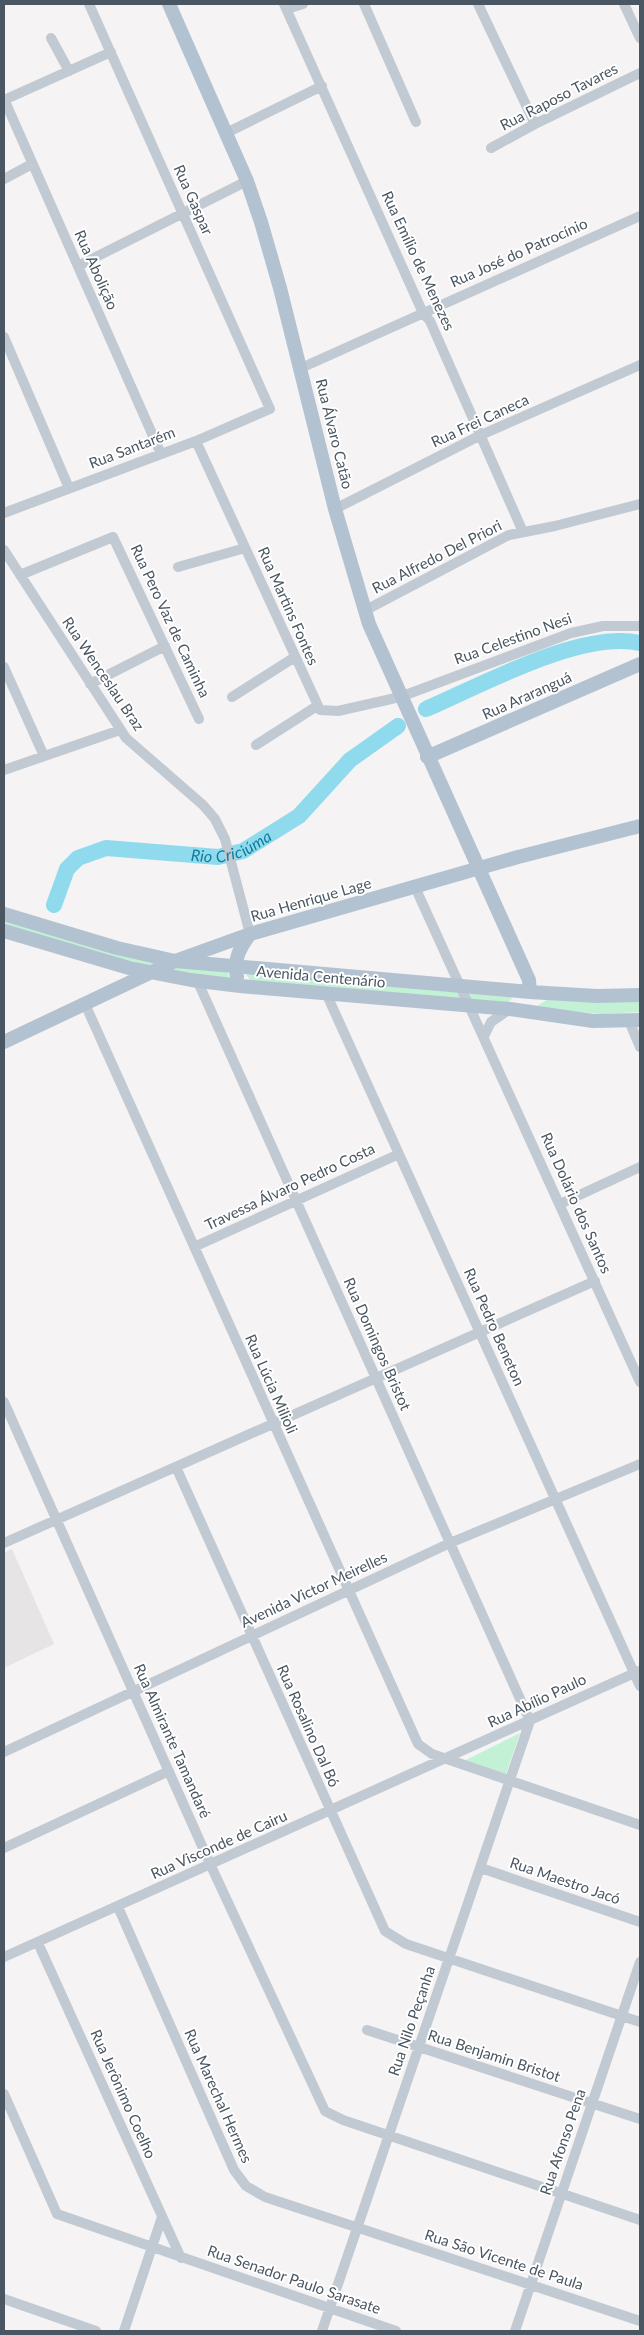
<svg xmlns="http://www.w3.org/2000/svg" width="644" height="2335" viewBox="0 0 644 2335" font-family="Lato,sans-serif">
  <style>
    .education { fill: #e6e4e5 }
    .green { fill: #c3f1d5 }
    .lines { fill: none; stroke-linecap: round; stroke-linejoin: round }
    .river { stroke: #90daee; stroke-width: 16 }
    .minor { stroke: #c1cad2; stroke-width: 10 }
    .major { stroke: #b3c2d1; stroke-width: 14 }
    .labels { text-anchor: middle; stroke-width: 4; stroke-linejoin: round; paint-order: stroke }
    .street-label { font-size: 15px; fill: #4a5661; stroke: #fff }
    .water-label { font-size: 16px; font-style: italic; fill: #0c7c9b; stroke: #fff }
  </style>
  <rect width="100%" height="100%" fill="#f5f3f3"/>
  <!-- education -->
  <path class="education" d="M12,1549L54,1644L4,1668V1553Z"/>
  <!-- green -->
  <path class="green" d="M4,917L227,969L230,980L166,972L4,927Z
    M244,971L514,996L505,1006L252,983Z
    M548,999L640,1000V1012L602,1014L534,1008Z
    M520,1733L505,1777L462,1762Z"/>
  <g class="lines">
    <!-- river -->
    <g class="river">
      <path d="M426,709C482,685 581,630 640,643"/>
      <path id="s1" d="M54,905L67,869L78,858L106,848L218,857L243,851L299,816L350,760L398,726"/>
    </g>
    <!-- minor -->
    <path class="minor" d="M284,4L423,313L430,321L523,532
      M364,4L416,122
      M478,4L535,124
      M624,4L640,38
      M287,9L303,4
      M51,38L69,71
      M4,99L161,454
      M4,100L111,52
      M226,133L322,86
      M491,148L535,124L640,73
      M4,179L32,164
      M78,266L247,181
      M4,337L69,488
      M301,368L640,216
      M196,441L320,710L338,711L400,697L571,633L603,626H640
      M335,509L481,435L640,365
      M4,513L196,441L270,409L89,4
      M4,550L126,738L203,805L215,819L225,839L250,934
      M178,567L245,548
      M20,575L113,537L199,719
      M364,611L509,535L555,526L640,504
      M4,667L44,756
      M90,684L165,646
      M232,697L295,657
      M256,745L317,706
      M4,770L120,730
      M415,887L640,1382
      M197,980L530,1721L322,2331
      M326,993L640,1686
      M85,1004L418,1744L432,1754L640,1825
      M629,1021L640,1047
      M484,1036L491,1022L510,1009
      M560,1204L640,1167
      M194,1247L399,1154
      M4,1402L211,1866L325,2111L343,2120L640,2220
      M176,1467L385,1931L406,1944L640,2022
      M4,1543L595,1281
      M4,1752L450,1543L640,1464
      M4,1848L169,1771
      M481,1868L640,1922
      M118,1907L234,2170L246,2186L265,2197L640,2321
      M38,1943L181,2258
      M4,1957L639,1671
      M367,2030L640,2119
      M4,2094L57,2214L396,2331
      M4,2299L96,2331
      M124,2331L162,2217
      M515,2331L640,1962"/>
    <!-- major -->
    <path class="major" d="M169,4L247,181L261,222L280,288L335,509L369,624L529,980L530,992
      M427,757L640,664
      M4,914L117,948L175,961L530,992L597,996L640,995
      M4,931L129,968L191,980L240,986L510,1009L593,1021L640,1020
      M237,977C233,959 240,948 250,934
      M4,1042L175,961L250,934L518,857L640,826"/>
  </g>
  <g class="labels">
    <!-- street labels -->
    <g class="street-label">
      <text transform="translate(559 97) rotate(-27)" y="5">Rua Raposo Tavares</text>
      <text transform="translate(193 200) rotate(66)" y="5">Rua Gaspar</text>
      <text transform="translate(519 253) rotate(-24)" y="5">Rua José do Patrocínio</text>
      <text transform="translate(418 261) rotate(65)" y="5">Rua Emílio de Menezes</text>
      <text transform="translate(96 270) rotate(66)" y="5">Rua Abolição</text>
      <text transform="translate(480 421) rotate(-25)" y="5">Rua Frei Caneca</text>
      <text transform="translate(334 434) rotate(76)" y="5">Rua Álvaro Catão</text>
      <text transform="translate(132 448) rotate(-21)" y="5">Rua Santarém</text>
      <text transform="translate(437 557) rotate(-27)" y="5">Rua Alfredo Del Priori</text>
      <text transform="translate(288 606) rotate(66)" y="5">Rua Martins Fontes</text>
      <text transform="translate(170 621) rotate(65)" y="5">Rua Pero Vaz de Caminha</text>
      <text transform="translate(513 639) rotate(-20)" y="5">Rua Celestino Nesi</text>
      <text transform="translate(103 674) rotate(56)" y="5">Rua Wenceslau Braz</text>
      <text transform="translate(527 696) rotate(-24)" y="5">Rua Araranguá</text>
      <text transform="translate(311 900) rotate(-16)" y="5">Rua Henrique Lage</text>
      <text transform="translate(321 977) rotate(5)" y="5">Avenida Centenário</text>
      <text transform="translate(290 1187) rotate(-25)" y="5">Travessa Álvaro Pedro Costa</text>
      <text transform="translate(576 1203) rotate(66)" y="5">Rua Dolário dos Santos</text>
      <text transform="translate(494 1327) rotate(66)" y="5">Rua Pedro Beneton</text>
      <text transform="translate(377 1344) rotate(66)" y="5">Rua Domingos Bristot</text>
      <text transform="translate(271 1384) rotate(66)" y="5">Rua Lúcia Milioli</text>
      <text transform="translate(314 1590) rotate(-25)" y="5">Avenida Victor Meirelles</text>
      <text transform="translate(537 1701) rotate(-25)" y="5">Rua Abílio Paulo</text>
      <text transform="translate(308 1726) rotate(66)" y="5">Rua Rosalino Dal Bó</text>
      <text transform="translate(172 1741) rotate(66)" y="5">Rua Almirante Tamandaré</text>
      <text transform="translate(219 1845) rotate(-24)" y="5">Rua Visconde de Cairu</text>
      <text transform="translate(565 1881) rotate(19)" y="5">Rua Maestro Jacó</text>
      <text transform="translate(412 2021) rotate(-71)" y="5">Rua Nilo Peçanha</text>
      <text transform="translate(494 2056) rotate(18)" y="5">Rua Benjamin Bristot</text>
      <text transform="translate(123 2094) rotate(66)" y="5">Rua Jerônimo Coelho</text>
      <text transform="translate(218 2096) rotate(66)" y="5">Rua Marechal Hermes</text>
      <text transform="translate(563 2142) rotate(-71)" y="5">Rua Afonso Pena</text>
      <text transform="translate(504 2260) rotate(18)" y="5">Rua São Vicente de Paula</text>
      <text transform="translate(294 2280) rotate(19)" y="5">Rua Senador Paulo Sarasate</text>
    </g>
    <!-- water labels -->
    <g class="water-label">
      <text dy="6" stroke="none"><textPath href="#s1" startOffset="211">Rio Criciúma</textPath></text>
    </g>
  </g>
  <!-- border -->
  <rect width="644" height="2335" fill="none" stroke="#4a5661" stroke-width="10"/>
</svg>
